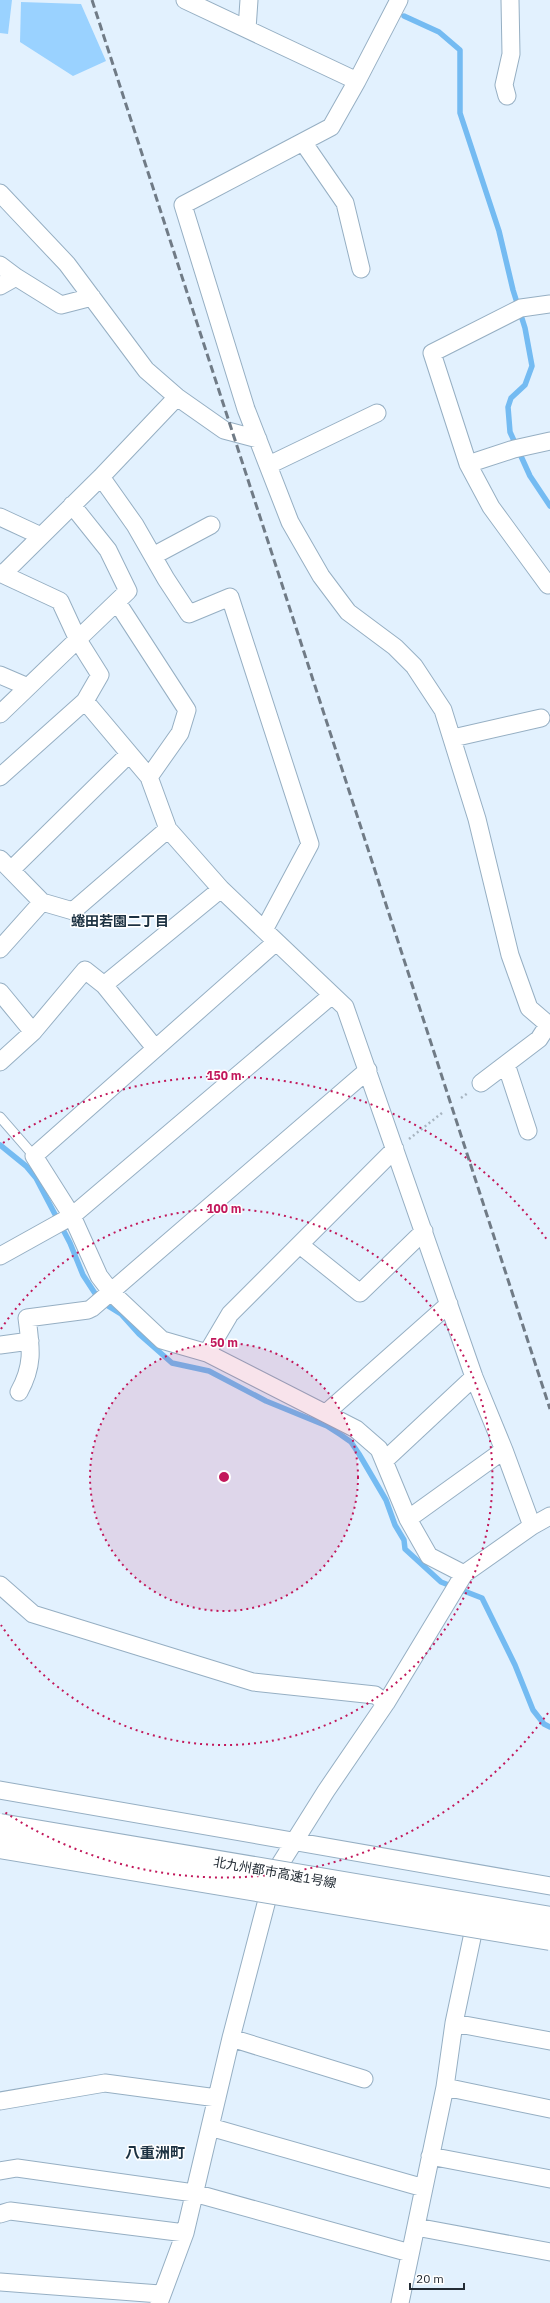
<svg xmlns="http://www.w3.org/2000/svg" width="550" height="2303" viewBox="0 0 550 2303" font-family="'IBM Plex Sans','Noto Sans JP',sans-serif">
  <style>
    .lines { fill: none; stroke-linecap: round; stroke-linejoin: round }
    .stream { stroke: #74bbf2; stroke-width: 5.5 }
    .building { fill: #9ad2ff }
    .service-casing { stroke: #96afc3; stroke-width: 11 }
    .minor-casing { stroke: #96afc3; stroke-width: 19 }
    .path { stroke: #a8b5c1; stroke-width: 2.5; stroke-dasharray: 2 3; stroke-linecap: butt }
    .service { stroke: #fff; stroke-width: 9 }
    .minor { stroke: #fff; stroke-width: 17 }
    .rail { stroke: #707b86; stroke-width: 3; stroke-dasharray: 8 4; stroke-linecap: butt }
    .motorway-bridge-casing { stroke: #96afc3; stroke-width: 24; stroke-linecap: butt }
    .motorway-bridge { stroke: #fff; stroke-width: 22 }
    .ring { fill: none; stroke: #c2185b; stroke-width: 2; stroke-dasharray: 2 4 }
    .labels { text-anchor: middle; stroke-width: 3; stroke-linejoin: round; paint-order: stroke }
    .street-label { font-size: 13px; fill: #232c35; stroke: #fff }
    .neighbourhood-label { font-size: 14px; font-weight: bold; fill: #1c3141; stroke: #fff }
    .quarter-label { font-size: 15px; font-weight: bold; fill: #1c3141; stroke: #fff }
    .centre { fill: #c2185b; stroke: #fff; stroke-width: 2 }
    .ring-label { font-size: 12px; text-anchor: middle; font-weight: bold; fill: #c2185b; stroke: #fff; stroke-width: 3; stroke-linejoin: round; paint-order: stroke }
  </style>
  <rect width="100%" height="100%" fill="#e2f1fe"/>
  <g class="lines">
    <!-- stream -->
    <path class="stream" d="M404,16L439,32L460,50V113L499,231L513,290L525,328L532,366L525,385L511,398L508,407L510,432L530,476L550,506
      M0,1145L26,1166L36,1178L70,1243L83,1275L100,1301L121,1314L139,1334L172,1363L209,1371L266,1401L327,1426L341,1435L351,1442L359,1454L386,1500L395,1525L404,1540L405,1549L441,1582L482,1598L515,1665L533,1710L544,1724L550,1727"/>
  </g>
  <!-- building -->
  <path class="building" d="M0,0H12L8,34L0,33Z
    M21,2L81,4L106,61L73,76L20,42Z"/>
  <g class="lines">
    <defs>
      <path id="service" d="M0,1117L34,1156"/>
      <path id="minor" d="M185,0L357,81
        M399,0L357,81L331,127L183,205L246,409L290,522L321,576L348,612L395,647L414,666L443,710L477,819L510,955L529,1008L550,1026
        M247,29L249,0
        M507,96L504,85L511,54L510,0
        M303,142L345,203L361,269
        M0,193L67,264L146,370L177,397L224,430L258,439
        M0,265L16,277
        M0,286L16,277L61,305L92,297
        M550,304L521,308L432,353L468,464L491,507L548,585L550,584
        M468,464L514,449L550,441
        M269,465L377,413
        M101,477L135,525L166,579L189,614L230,597L310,844L264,930
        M0,517L41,536
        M153,556L211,525
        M0,573L60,601L78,640L100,675L85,701L149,777L168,829L221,889L345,1007L474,1377L504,1450L532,1526
        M3,574L101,477L177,397
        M117,602L187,710L180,733L149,777
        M0,675L28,687
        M0,714L128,591L108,550L72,505
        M453,738L541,718
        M0,777L85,701
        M0,859L42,902
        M11,870L129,754
        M276,942L34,1156L72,1216L99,1276L112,1293L162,1340L207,1353L356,1429L379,1449L408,1519L429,1556L464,1574
        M0,949L42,902L73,911L168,829
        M104,985L221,889
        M0,992L33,1032
        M0,1062L33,1032L85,970L104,985L155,1048
        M506,1064L528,1131
        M481,1083L539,1039L548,1025
        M300,1245L360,1293L424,1231
        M0,1256L72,1216L332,995
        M0,1345L30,1341
        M207,1353L230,1314L395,1149
        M19,1392C34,1365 31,1348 27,1318L88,1310L92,1308L368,1070
        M326,1413L449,1304
        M384,1461L474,1377
        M408,1519L504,1450
        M0,1585L33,1614L253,1682L375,1695L386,1703
        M0,1790L550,1886
        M454,2023L550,2041
        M231,2038L364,2079
        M445,2087L550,2109
        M0,2101L105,2083L217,2098
        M210,2127L424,2188
        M430,2156L550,2179
        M0,2171L17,2168L194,2193L410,2253
        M0,2214L10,2211L185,2233
        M416,2227L550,2252
        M0,2282L160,2294
        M159,2303L185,2233L231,2038L267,1900L277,1869L326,1791L386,1703L464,1574L532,1526L550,1516
        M400,2303L445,2087L454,2023L473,1933"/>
    </defs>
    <!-- service casing -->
    <use href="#service" class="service-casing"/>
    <!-- minor casing -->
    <use href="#minor" class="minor-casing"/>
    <!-- path -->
    <path class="path" d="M461,1098L468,1093
      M409,1139L442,1113"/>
    <!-- service -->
    <use href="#service" class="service"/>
    <!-- minor -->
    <use href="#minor" class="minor"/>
    <!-- rail -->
    <path class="rail" d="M92,0L550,1409"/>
    <defs>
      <path id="motorway-bridge" d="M0,1825L550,1918
        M0,1847L550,1939"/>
    </defs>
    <!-- motorway-bridge casing -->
    <use href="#motorway-bridge" class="motorway-bridge-casing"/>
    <!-- motorway-bridge -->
    <use href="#motorway-bridge" class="motorway-bridge"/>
  </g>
  <!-- distance rings -->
  <circle cx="224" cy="1477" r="134" fill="#c2185b" fill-opacity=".12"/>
  <g class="ring">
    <circle cx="224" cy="1477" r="134"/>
    <path d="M1 1329A268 268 0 1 1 1 1625"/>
    <path d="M548 1713A401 401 0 0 1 3 1811M3 1143A401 401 0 0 1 548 1241"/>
  </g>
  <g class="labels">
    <!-- street labels -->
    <g class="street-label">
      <text transform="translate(275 1872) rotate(10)" y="5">北九州都市高速1号線</text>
    </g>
    <!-- neighbourhood labels -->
    <g class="neighbourhood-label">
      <text x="120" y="926">蜷田若園二丁目</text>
    </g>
    <!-- quarter labels -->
    <g class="quarter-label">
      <text x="155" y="2158">八重洲町</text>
    </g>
  </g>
  <circle cx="224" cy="1477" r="6" class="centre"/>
  <g class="ring-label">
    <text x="224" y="1080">150 m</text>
    <text x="224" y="1213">100 m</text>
    <text x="224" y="1347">50 m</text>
  </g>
  <!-- scale -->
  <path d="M410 2283v6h54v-6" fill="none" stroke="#232c35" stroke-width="2"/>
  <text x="416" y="2283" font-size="12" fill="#232c35" stroke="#ffffff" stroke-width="3" paint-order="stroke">20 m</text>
</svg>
